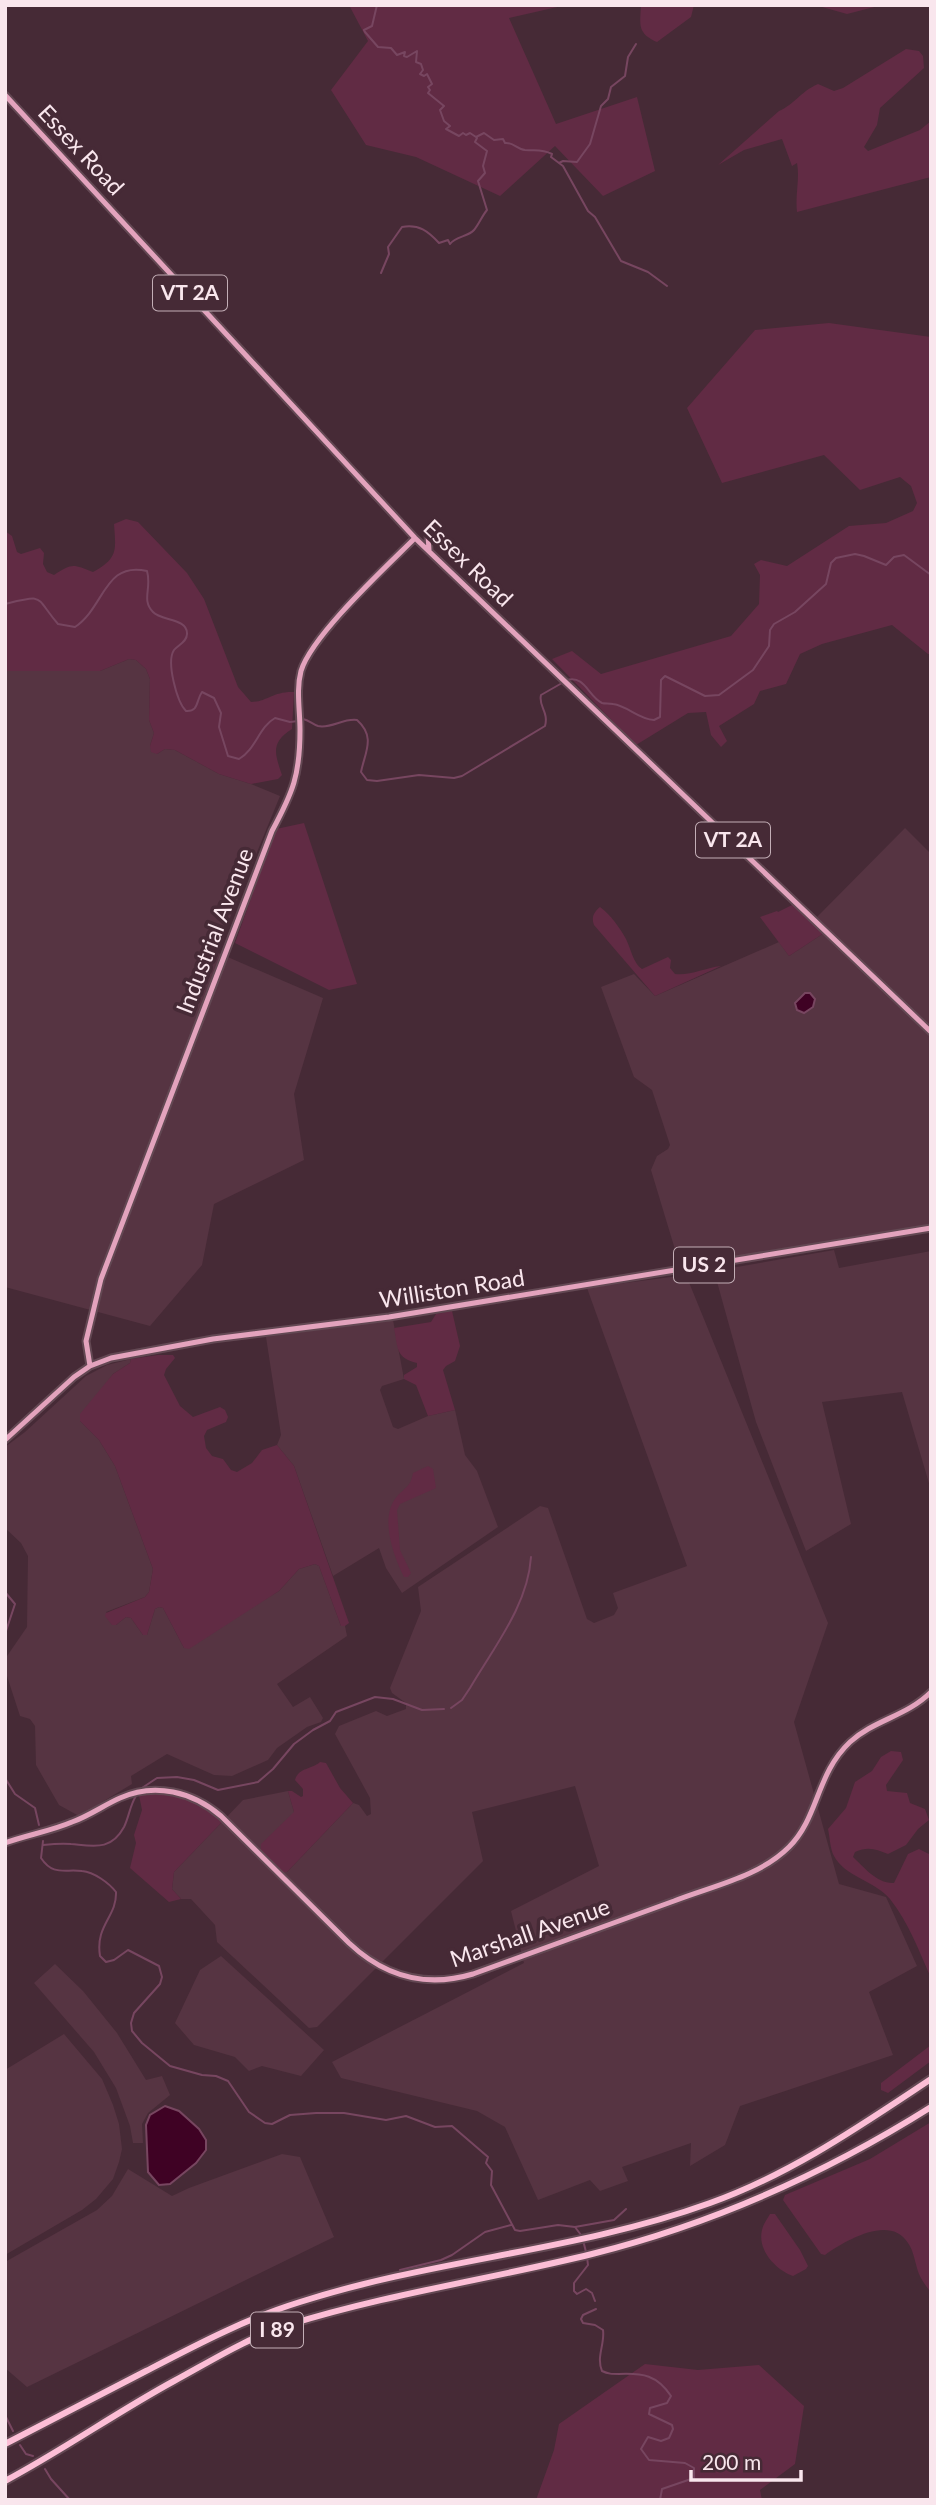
<svg xmlns="http://www.w3.org/2000/svg" width="936" height="2505" viewBox="0 0 936 2505" font-family="Lato,sans-serif">
  <style>
    .built { fill: #563442 }
    .green { fill: #612b44 }
    .water { fill: #3f0224; stroke: #774660; stroke-width: 2 }
    .lines { fill: none; stroke-linecap: round; stroke-linejoin: round }
    .stream { stroke: #774660; stroke-width: 2 }
    .major-casing { stroke: #634853; stroke-width: 9 }
    .highway-casing { stroke: #634853; stroke-width: 10 }
    .major { stroke: #e3a3bd; stroke-width: 5 }
    .highway { stroke: #fcbed6; stroke-width: 6 }
    .labels { text-anchor: middle; stroke-width: 7; stroke-linejoin: round; paint-order: stroke }
    .shield { fill: #462a36; stroke: #c3aeb6; stroke-width: 2 }
    .shield-label { font-size: 21px; font-weight: bold; fill: #f9e6ed }
    .street-label { font-size: 23px; fill: #f9e6ed; stroke: #462a36 }
  </style>
  <rect width="100%" height="100%" fill="#462a36"/>
  <!-- built -->
  <path class="built" d="M129,659L136,660L146,669L150,679L149,720L154,733L150,746L157,754L165,749L175,750L219,774L251,784L280,796L216,952L323,998L294,1094L304,1160L214,1204L202,1265L150,1326L5,1287V671H100Z
    M905,828L931,854V1028L817,917Z
    M824,933L931,1038V1224L680,1266L651,1170L657,1156L668,1149L670,1145L652,1090L634,1077L601,987L634,974L655,996L779,942L789,956Z
    M834,1250L839,1268L931,1251V1490L902,1392L822,1402L851,1524L806,1551L756,1422L714,1271Z
    M686,1275L828,1623L794,1722L839,1884L886,1897L917,1966L869,1992L893,2055L740,2106L725,2145L690,2166L691,2143L622,2167L628,2181L600,2191L590,2180L538,2200L505,2127L477,2111L341,2078L332,2062L524,1963L511,1911L599,1866L575,1786L472,1812L483,1861L317,2027L309,2028L217,1942L215,1925L191,1899H181L172,1889L174,1872L243,1800L288,1791L294,1812L287,1872L353,1803L359,1805L367,1816L371,1814L370,1798L335,1734L339,1726L376,1711L387,1716L406,1709V1703L392,1693L390,1688L421,1611L418,1587L540,1506L548,1508L587,1619L594,1623L614,1615L618,1608L613,1593L687,1566L587,1288Z
    M393,1320L404,1379L382,1386L380,1390L393,1427L398,1429L428,1416L455,1410L465,1455L477,1471L498,1527L402,1593L386,1568L379,1548L333,1576L294,1466L277,1445L281,1435L266,1337Z
    M131,1359L130,1363L113,1374L80,1421L99,1440L115,1466L153,1569L149,1592L145,1597L106,1612L116,1625L126,1617L131,1618L143,1635H147L155,1609L159,1607L163,1608L184,1648L279,1591L299,1569L315,1564L319,1566L341,1626H345L347,1636L277,1684L293,1707L310,1697L323,1718L321,1722L307,1727L277,1748L268,1760L232,1776L214,1775L167,1754L131,1776L132,1784L79,1816L59,1805L36,1765L35,1726L30,1719L20,1716L5,1670V1659L27,1627L28,1556L21,1543L5,1528V1447L25,1432L86,1376L107,1365Z
    M221,1956L324,2050L301,2076L262,2066L249,2071L235,2057L194,2045L175,2023L200,1970Z
    M55,1964L83,1991L117,2033L146,2080L162,2076L170,2095L148,2113L142,2124L143,2143H133L130,2126L116,2088L94,2052L34,1983Z
    M64,2034L102,2079L113,2105L119,2124L122,2149L119,2162L113,2179L96,2199L82,2210L5,2255V2070Z
    M282,2154L300,2157L334,2237L27,2387L5,2368V2262L97,2210L112,2196L128,2169L172,2196L189,2188Z"/>
  <!-- green -->
  <path class="green" d="M349,5H566L509,18L556,124L637,97L655,171L603,196L555,146L500,196L416,157L366,145L331,90L368,41Z
    M641,5H694L691,17L657,42C637,33 640,25 641,5Z
    M815,5H882L847,14Z
    M906,49L919,51L923,56L924,68L880,108L877,125L864,147L868,151L920,130L931,121V177L797,212C795,194 800,179 797,163L792,166L782,139L744,150L718,165L779,111C795,104 800,92 818,84L834,91L843,88Z
    M829,323L931,337V654H928L892,625L822,644L800,654L786,684L760,691L754,704L719,726L727,741L721,747L711,735L706,712L688,713L636,745L552,659L572,651L601,674L731,636L759,604L760,575L754,564L761,560L787,566L849,526L886,523L913,511L917,503L911,486L900,477L860,490L824,455L722,483L687,408L755,330Z
    M126,519L138,522L187,573L204,599L238,687L251,702C267,702 273,691 294,692L292,729C270,743 275,754 282,775L278,779L251,784L219,774L175,750L165,749L157,754L151,752L150,746L154,733L149,720L150,679L146,669L136,660L129,659L100,671H5V531L12,536L17,552L21,554L40,548L44,553L43,564L47,572L54,575C72,563 73,564 93,572C118,558 116,551 114,524Z
    M304,823L357,984L329,990L235,943L276,829Z
    M794,904L824,933L789,956L760,917L777,911L778,912Z
    M600,907C610,914 620,928 626,939C631,949 633,963 642,969L668,957L671,960L670,968L675,974C689,976 705,968 721,966L655,996L594,925C591,917 594,912 600,907Z
    M452,1311L460,1346L455,1361L446,1366L443,1370L455,1410L428,1416L416,1385L404,1379V1375L417,1367V1363C395,1358 398,1347 394,1328L431,1322L436,1314Z
    M158,1355H173L175,1358L166,1369L164,1375L180,1406L193,1417L220,1407L225,1410L228,1417L226,1422L207,1430L204,1436L206,1448L212,1456L223,1459L231,1470L237,1472L252,1463L262,1450L277,1445L294,1466L349,1623L345,1626H341L319,1566L315,1564L299,1569L279,1591L189,1649L184,1648L163,1608L159,1607L155,1609L147,1635H143L131,1618L126,1617L116,1625H112L105,1616L106,1613L145,1597L149,1592L153,1569L115,1466L99,1440L80,1421V1414L113,1374L130,1363L131,1359Z
    M428,1466L433,1469L436,1488L400,1504L397,1510L400,1550L411,1573L408,1577H404C394,1557 380,1520 395,1499C404,1487 410,1489 413,1473Z
    M891,1751L901,1752L903,1760L886,1785L887,1791L907,1793L910,1803L925,1809L929,1820L918,1829L906,1845L888,1854C876,1849 868,1846 855,1852L853,1857C864,1867 877,1884 894,1883L908,1854L919,1849L931,1855V1978C919,1951 909,1923 890,1899C875,1881 844,1876 834,1856C830,1849 830,1838 828,1829L846,1808L855,1782L872,1771L881,1757Z
    M320,1762L326,1763L340,1788L353,1803L287,1872H281L261,1852V1844L294,1812L288,1791H292L301,1797L303,1796V1789L295,1780C299,1767 311,1770 320,1762Z
    M155,1793C181,1795 203,1804 222,1822L174,1872L172,1889L181,1899L169,1902L130,1868L136,1843L134,1835L142,1810L139,1795Z
    M931,2045V2061L888,2093L881,2090V2083Z
    M931,2122V2293C927,2287 922,2281 919,2274C915,2264 914,2251 908,2243C890,2214 845,2241 825,2255L821,2254L783,2200L785,2195L870,2159Z
    M770,2214H775L800,2250L808,2266L806,2269L793,2276C776,2270 757,2250 762,2230C763,2225 767,2219 770,2214Z
    M645,2364L698,2370L759,2365L804,2406L795,2464L760,2490L762,2500H536L554,2450L559,2424Z"/>
  <!-- water -->
  <path class="water" d="M805,993H810L815,999L813,1007L804,1013L797,1010L795,1003Z
    M165,2106L179,2111L199,2129L206,2140V2150L196,2163L170,2184L159,2185L148,2172L146,2125L150,2115Z"/>
  <g class="lines">
    <!-- stream -->
    <path class="stream" d="M377,5L372,26L364,30L365,32L378,47L391,48L397,55L405,52L404,56L407,57L417,51L416,62L421,64L423,70L420,74L424,76L427,74L432,84L428,87L430,90L428,93L444,106L440,110L444,121L450,126L446,129L459,136L463,133L466,135L470,133L476,137L484,133L494,140L503,139L505,143C513,142 517,149 525,150C536,151 542,149 552,154L551,157L563,166L588,211L595,217L621,261L648,272L667,286
      M559,163L563,161L577,162L590,144L601,106L608,99L611,87L625,76L628,57L636,44
      M381,273L389,254L388,247L402,227C419,224 428,231 439,243L448,240L450,244C456,236 468,237 474,230C479,224 482,216 487,210L478,181L485,173L483,166L487,151L475,142L477,138
      M5,604C46,594 34,596 58,624L75,627C105,607 104,561 147,571C152,588 141,600 153,612C161,621 188,618 187,634C187,642 178,645 174,650C166,662 177,702 186,711C199,712 196,700 202,692L214,698L221,713L219,727L228,756L239,759C256,749 259,727 275,718L290,722L298,721
      M567,680C585,675 588,696 602,703C605,704 609,703 613,704C628,706 638,719 654,720L660,717L661,680L665,676L705,696L719,695L753,670L769,646L770,630L774,624L795,612L826,584L831,563L836,558L855,554L864,556L886,565L894,557L904,555L931,575
      M303,719C309,720 312,724 318,726C331,729 343,718 357,720C376,737 365,752 361,772L367,780L377,781L419,775L454,778L462,776L545,726C549,712 538,706 541,695L562,683
      M5,1592L15,1604L5,1634
      M5,1704V1722
      M451,1708L462,1700L470,1688C494,1647 528,1605 531,1557
      M5,1778L15,1794L35,1808L39,1825
      M142,1788L157,1778L177,1777L194,1780L218,1790L258,1782L273,1769L294,1744L313,1730L330,1721L336,1712L375,1697L393,1699L422,1710L444,1709
      M43,1841L41,1858C53,1876 64,1869 82,1871C94,1872 109,1883 116,1892C117,1917 95,1925 100,1956L106,1962L114,1960L128,1950L159,1966L162,1977L160,1984L134,2013L131,2023L132,2031L142,2043L170,2066L202,2075L216,2076L228,2081L249,2112L265,2123L272,2124L290,2115L316,2113H344L386,2120L406,2116L435,2127L452,2126L488,2157L486,2163L492,2171L491,2185L515,2230L520,2231L558,2225L575,2227L581,2235
      M43,1845C52,1844 62,1843 71,1844C94,1846 111,1851 124,1827C129,1817 130,1805 136,1796
      M575,2227L614,2220L626,2209
      M583,2240L586,2252
      M587,2257L588,2265L574,2283V2291L577,2294L586,2289L592,2293L595,2301
      M400,2270L441,2260L452,2255L485,2232L511,2225
      M596,2309L583,2315L581,2319L583,2323L595,2325L603,2330C605,2344 596,2357 602,2371C608,2374 612,2374 619,2374C643,2373 657,2375 671,2396L667,2403L650,2408L649,2414L672,2425L673,2429L669,2438L661,2441L648,2437L641,2449L649,2460L685,2463L694,2468V2478L662,2489L660,2500
      M5,2415L13,2431
      M20,2445L26,2454L33,2456
      M45,2469L51,2479L70,2500"/>
    <defs>
      <path id="major" d="M5,95L415,538L931,1032
        M429,550L428,535L431,525
        M90,1366L86,1341L101,1279L272,831C293,792 300,775 300,730C300,710 296,690 301,671C312,635 386,567 415,538
        M5,1440L74,1377L90,1366L111,1358L213,1339L389,1317L931,1228
        M5,1843C27,1835 51,1831 72,1822C89,1816 104,1805 120,1798C155,1782 193,1792 221,1816L349,1943C384,1976 426,1988 473,1974C540,1950 607,1925 674,1901C712,1886 759,1877 789,1847C819,1817 816,1774 850,1742C874,1720 907,1716 931,1692"/>
      <path id="highway" d="M5,2444C52,2420 99,2395 146,2371C196,2345 245,2319 300,2302C434,2259 578,2251 710,2203C791,2174 860,2126 931,2079
        M5,2481C63,2450 117,2412 174,2381C211,2361 247,2338 288,2325C387,2294 491,2279 592,2254C712,2224 826,2173 931,2107"/>
    </defs>
    <!-- major casing -->
    <use href="#major" class="major-casing"/>
    <!-- highway casing -->
    <use href="#highway" class="highway-casing"/>
    <!-- major -->
    <use href="#major" class="major"/>
    <!-- highway -->
    <use href="#highway" class="highway"/>
  </g>
  <g class="labels">
    <!-- shield labels -->
    <g class="shield">
      <rect x="153" y="275.5" width="74" height="35" rx="5"/>
      <rect x="696" y="822.5" width="74" height="35" rx="5"/>
      <rect x="674" y="1247.5" width="60" height="35" rx="5"/>
      <rect x="251" y="2312.5" width="52" height="35" rx="5"/>
    </g>
    <g class="shield-label">
      <text x="190" y="300">VT 2A</text>
      <text x="733" y="847">VT 2A</text>
      <text x="704" y="1272">US 2</text>
      <text x="277" y="2337">I 89</text>
    </g>
    <!-- street labels -->
    <g class="street-label">
      <text transform="translate(81 150) rotate(47)" y="8">Essex Road</text>
      <text transform="translate(468 563) rotate(44)" y="8">Essex Road</text>
      <text transform="translate(215 931) rotate(-69)" y="8">Industrial Avenue</text>
      <text transform="translate(452 1289) rotate(-9)" y="8">Williston Road</text>
      <text transform="translate(530 1933) rotate(-19)" y="8">Marshall Avenue</text>
    </g>
  </g>
  <!-- border -->
  <rect width="936" height="2505" fill="none" stroke="#f9e6ed" stroke-width="14"/>
  <!-- scale -->
  <path d="M691 2470v10h110v-10" fill="none" stroke="#f9e6ed" stroke-width="3.5"/>
  <text x="702" y="2470" font-size="21" fill="#f9e6ed" stroke="#462a36" stroke-width="5" paint-order="stroke">200 m</text>
</svg>
